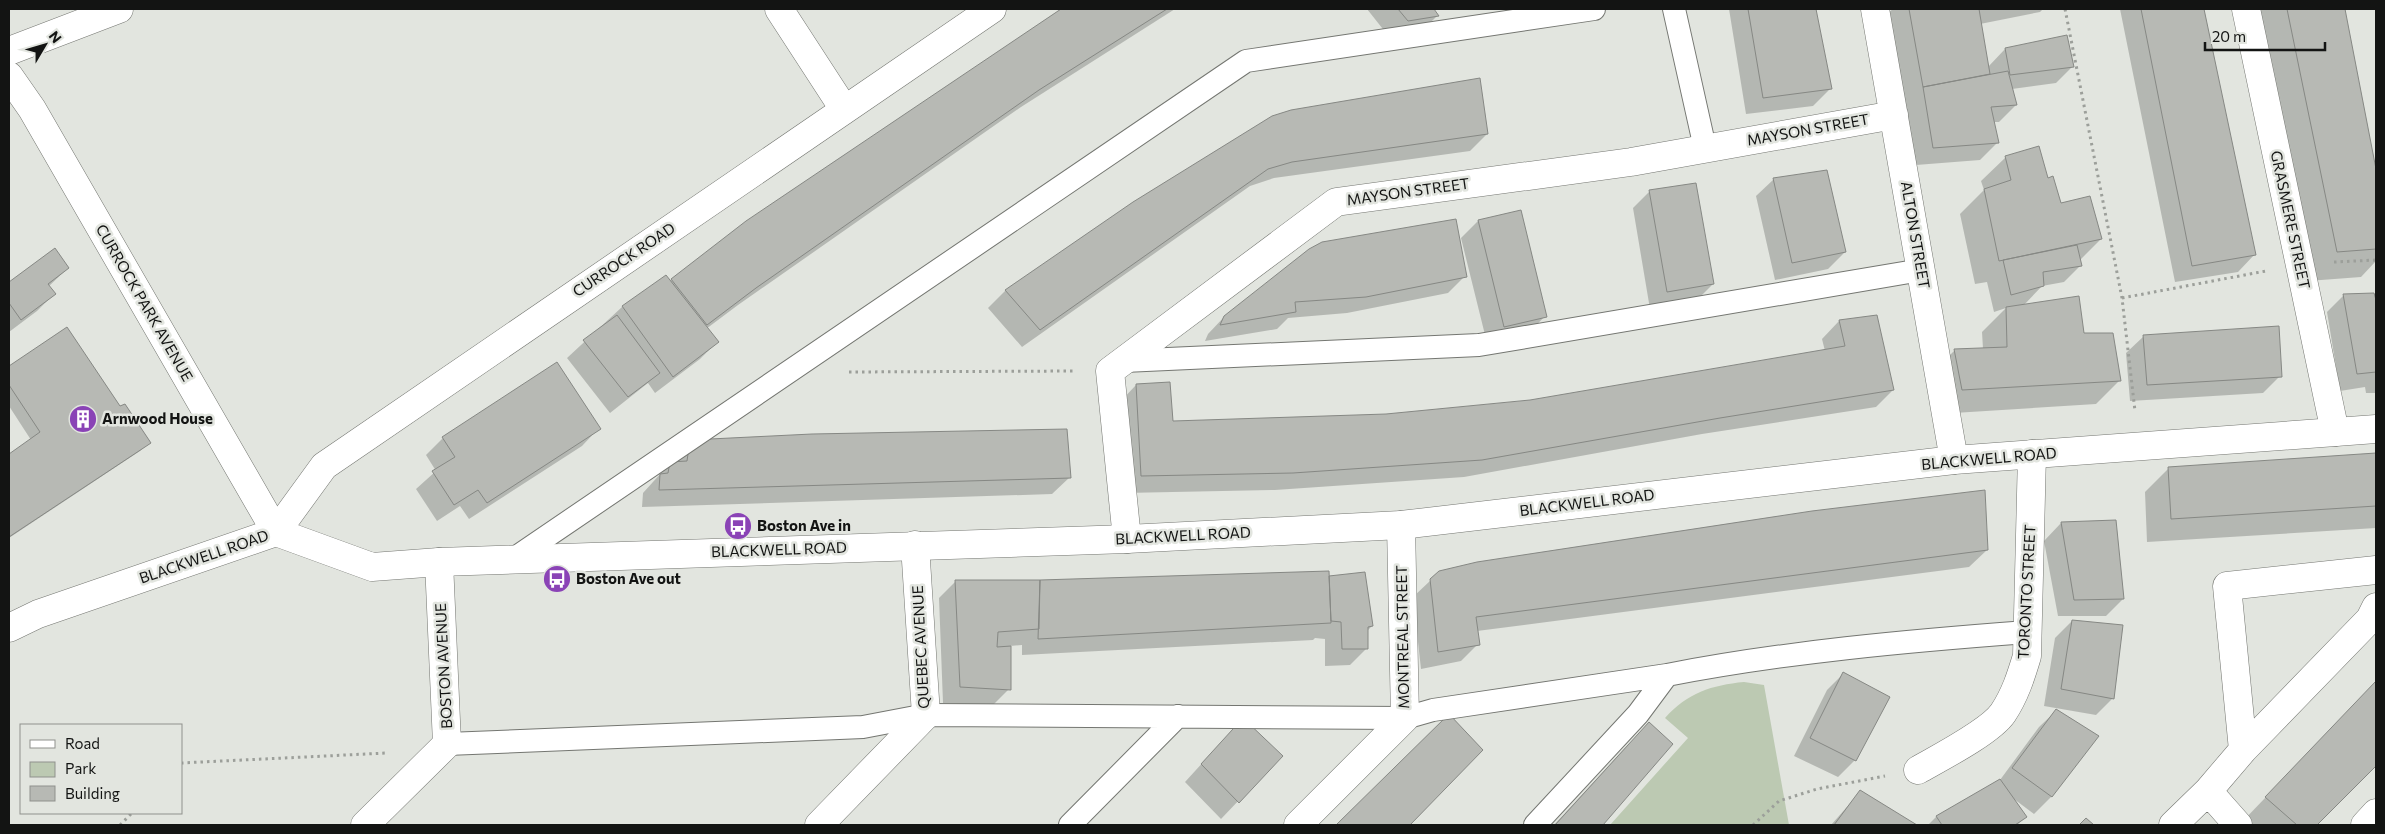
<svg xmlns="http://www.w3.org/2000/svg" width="2385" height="834" viewBox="0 0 2385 834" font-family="Commissioner,sans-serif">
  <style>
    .green { fill: #bcc9b2 }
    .shadow { fill: #0003 }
    .building { fill: #b7b9b4; stroke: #868884 }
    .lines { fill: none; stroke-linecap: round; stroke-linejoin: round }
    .service-casing { stroke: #747671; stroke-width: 24 }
    .minor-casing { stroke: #747671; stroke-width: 29 }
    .tertiary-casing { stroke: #747671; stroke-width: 29 }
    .path { stroke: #9c9f9a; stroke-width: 3; stroke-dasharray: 2.5 4; stroke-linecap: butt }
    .service { stroke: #fff; stroke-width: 22 }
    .minor { stroke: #fff; stroke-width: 28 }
    .tertiary { stroke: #fff; stroke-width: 28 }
    .labels { text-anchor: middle; stroke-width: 5; stroke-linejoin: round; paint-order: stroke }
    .street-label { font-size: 15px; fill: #131413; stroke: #e2e5df }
    .poi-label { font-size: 15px; font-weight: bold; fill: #131413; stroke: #e2e5df; text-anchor: start }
  </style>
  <rect width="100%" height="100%" fill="#e2e5df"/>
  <!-- green -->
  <path class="green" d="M1744,682L1764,685L1789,825H1610L1688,738L1665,718C1687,693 1712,685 1744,682Z"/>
  <!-- shadow -->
  <path class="shadow" d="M1064,9H1175L1021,107L738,305L706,329L717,342L700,359L655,393L648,383L610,413L567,358L622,307L665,277L669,282L746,222Z
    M1367,9H1433L1437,16L1421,32L1390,38Z
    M1729,9H1815L1831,88L1813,106L1746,114Z
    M1893,9H2043L2040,12L1980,24L1988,67L2005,49L2066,36L2073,66L2056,83L2012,89L2016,105L1999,122H1993L1997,143L1980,160L1916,165L1889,12Z
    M2120,9H2203L2255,254L2238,272L2175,282Z
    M2253,9H2344L2376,175V261L2361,277L2308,281Z
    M1272,117L1487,134L1470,151L1274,178L1250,186L1022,347L988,308L1005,291L1134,203Z
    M2006,157L2047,179L2060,204L2101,239L2080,260L2081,265L2064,282L2042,286L2023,306L2083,334L2120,380L2096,404L1938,414L1931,374L1955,350L1983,349L1982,332L2006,308L1994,312L1987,282L1975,284L1960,214L1984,190L1981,181Z
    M1774,179L1845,252L1828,269L1775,280L1756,196Z
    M1650,191L1713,284L1696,301L1650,309L1633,208Z
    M1520,211L1545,316L1528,334L1487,343L1461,238L1478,221Z
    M54,249L68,268L48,287L54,294L37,311L9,332V283Z
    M1310,250L1465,276L1448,293L1347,313L1288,318L1277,329L1205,341L1208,334L1225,316Z
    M2344,295L2376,302V393H2366L2365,387L2340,391L2327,312Z
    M1839,321L1893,390L1876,407L1702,434L1464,477L1275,490L1124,493L1119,403L1136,385L1172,423L1386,415L1530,401L1825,351L1822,339Z
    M67,329L119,408L149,443L140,451L9,538V455L31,440L9,406V367Z
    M2144,336L2280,376L2263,393L2130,401L2126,353Z
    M557,364L599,428L582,446L469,519L460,506L437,521L416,489L436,471L426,455L443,438Z
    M690,441L1070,477L1052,494L642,507L643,493Z
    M2376,454V528L2147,542L2145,492L2169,468Z
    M2115,521L2123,599L2106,616H2058L2044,541L2061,523Z
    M1987,550L1969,567L1477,631L1478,644L1461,661L1421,669L1413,597L1431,580Z
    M1328,578L1372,626L1367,631V648L1350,665L1325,666V639L1315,638L1313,640L1022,655V645L1010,646L1009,689L992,706L943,703L939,598L956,581Z
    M2072,621L2113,698L2096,715L2044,706L2055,638Z
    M1844,673L1855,760L1838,777L1794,756L1827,690Z
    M2376,682V764L2315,825H2246L2242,822Z
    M2057,710L2097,736L2051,797L2034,814L2014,799L2026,817L2017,825H1928L1936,817L2000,780L2039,727Z
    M1448,715L1481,750L1408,825H1338Z
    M1226,737L1281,756L1221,819L1185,782Z
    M1672,744L1602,825H1554L1625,748Z
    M1860,792L1915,825H1831Z"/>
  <!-- building -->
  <path class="building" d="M1061,9H1167L1039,90L756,288L707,325L671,279L746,221Z
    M1398,9H1434L1439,16L1408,21Z
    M1748,9H1816L1832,89L1763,98Z
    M1909,9H1979L1990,74L1923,87Z
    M2141,9H2204L2256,255L2192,266Z
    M2287,9H2345L2376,169V249L2337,252Z
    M2067,35L2074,67L2010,75L2005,48Z
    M2008,71L2017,105L1991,107L1999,143L1933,148L1923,87Z
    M1480,78L1488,134L1292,162L1268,169L1040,330L1005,290L1133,202L1272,116L1291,110Z
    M2039,146L2048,178L2053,176L2061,203L2090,196L2102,239L1999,261L1984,189L2011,180L2005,156Z
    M1827,170L1846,252L1792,263L1773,178Z
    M1696,183L1714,284L1667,292L1649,190Z
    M1521,210L1547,317L1504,327L1478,220Z
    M1456,219L1467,277L1366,297L1295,302L1296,312L1220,325L1224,316L1309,249L1322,242Z
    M2077,245L2082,266L2043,272L2044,286L2011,295L2003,260Z
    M55,248L69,268L48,284L56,294L21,320L9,303V282Z
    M666,275L719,342L673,377L622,306Z
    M2374,293L2376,300V372L2357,374L2343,294Z
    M2079,296L2084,333H2113L2121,381L1962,390L1954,349L2007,347L2006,307Z
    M617,315L660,373L628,397L583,340Z
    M1877,315L1894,390L1720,418L1482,460L1293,473L1141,476L1136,384L1170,382L1173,421L1386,414L1530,400L1845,346L1839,320Z
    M2279,326L2282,377L2147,385L2143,335Z
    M67,327L120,406L125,404L151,443L9,537V454L40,432L9,385V366Z
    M557,362L601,429L487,503L478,490L454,505L432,471L455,457L442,437Z
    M1067,429L1071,478L659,490L660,474L668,473L670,462L687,461L690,440L812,434Z
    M2376,453V506L2171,519L2168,467Z
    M1985,490L1988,550L1476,617L1480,645L1438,652L1430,579L1439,571L1477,562L1812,511Z
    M2116,520L2124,599L2074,600L2061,522Z
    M1329,571L1331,623L1038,639L1040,580Z
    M1365,572L1373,626L1368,627V649H1342L1341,622L1331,621L1329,576Z
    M955,580H1040L1039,629L998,632L997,647L1011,646V690L960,687Z
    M2072,620L2123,625L2114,699L2061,689Z
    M1843,672L1890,697L1856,761L1810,738Z
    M2376,681V766L2317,825H2297L2265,797Z
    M2056,709L2099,736L2052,797L2012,768Z
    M1449,714L1483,750L1410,825H1336Z
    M1243,718L1283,756L1239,803L1201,764Z
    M1649,722L1673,744L1603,825H1555Z
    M2000,779L2027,817L2015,825H1942L1936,816Z
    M1860,790L1917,825H1834Z
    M2086,818L2094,825H2079Z"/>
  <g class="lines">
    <defs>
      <path id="service" d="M1674,9L1705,148
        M1124,361L1479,345L1921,270
        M512,560L1246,61L1594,9
        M447,744L863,727L926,715L1405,718L1433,710L1667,675
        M1070,825L1178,716
        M1535,825L1638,714L1667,675C1785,652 1907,641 2027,632"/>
      <path id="minor" d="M779,9L844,109
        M1875,9L1954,460
        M2246,9L2335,432
        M9,51L119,9
        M9,76L32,109L276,532
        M1127,539L1110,371L1336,202L1631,162L1894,115
        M2243,750L2370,619L2376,607
        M1918,770C1939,758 1990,732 2003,713C2015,695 2021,676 2027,656L2032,454
        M365,825L447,744L439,562
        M819,825L926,715L915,545
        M1298,825L1405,718L1401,525
        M2173,825L2208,791
        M2238,825L2208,791L2243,750L2227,586L2376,570"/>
      <path id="tertiary" d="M276,532L324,466L992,9
        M9,628L38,614L276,532L372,567L439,562L1127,539L1401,525L1954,460L2376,429
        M2365,825L2376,813"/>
    </defs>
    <!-- service casing -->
    <use href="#service" class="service-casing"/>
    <!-- minor casing -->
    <use href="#minor" class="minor-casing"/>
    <!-- tertiary casing -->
    <use href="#tertiary" class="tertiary-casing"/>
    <!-- path -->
    <path class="path" d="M2065,9L2122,298L2135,411
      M2334,262L2376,260
      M2122,298L2266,271
      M849,372L1075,371
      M181,763L387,753
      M120,825L132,813
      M1753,825L1779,801L1817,789L1885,776"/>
    <!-- service -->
    <use href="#service" class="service"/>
    <!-- minor -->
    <use href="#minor" class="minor"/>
    <!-- tertiary -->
    <use href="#tertiary" class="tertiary"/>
  </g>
  <!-- icons -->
  <defs>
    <symbol id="building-disc" viewBox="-11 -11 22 22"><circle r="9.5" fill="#8a43b6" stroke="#e2e5df"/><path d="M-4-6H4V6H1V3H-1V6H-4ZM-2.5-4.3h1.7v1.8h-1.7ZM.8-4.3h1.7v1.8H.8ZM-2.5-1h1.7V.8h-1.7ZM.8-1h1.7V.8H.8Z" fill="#fff"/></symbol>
    <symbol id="bus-disc" viewBox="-11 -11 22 22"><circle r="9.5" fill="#8a43b6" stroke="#e2e5df"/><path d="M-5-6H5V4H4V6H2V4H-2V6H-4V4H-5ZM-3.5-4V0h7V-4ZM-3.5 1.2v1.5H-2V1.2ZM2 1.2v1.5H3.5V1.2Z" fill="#fff"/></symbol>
  </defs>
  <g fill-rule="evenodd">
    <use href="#building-disc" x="67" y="403" width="32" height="32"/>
    <use href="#bus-disc" x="722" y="510" width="32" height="32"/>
    <use href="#bus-disc" x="541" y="563" width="32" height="32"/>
  </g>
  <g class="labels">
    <!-- street labels -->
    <g class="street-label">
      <text transform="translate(1808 130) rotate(-10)" y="5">MAYSON STREET</text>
      <text transform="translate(1408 192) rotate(-8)" y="5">MAYSON STREET</text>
      <text transform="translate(2290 220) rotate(78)" y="5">GRASMERE STREET</text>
      <text transform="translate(1915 235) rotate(80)" y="5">ALTON STREET</text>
      <text transform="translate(624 260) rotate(-34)" y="5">CURROCK ROAD</text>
      <text transform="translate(144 303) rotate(60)" y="5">CURROCK PARK AVENUE</text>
      <text transform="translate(1989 459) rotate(-5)" y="5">BLACKWELL ROAD</text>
      <text transform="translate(1587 503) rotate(-7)" y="5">BLACKWELL ROAD</text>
      <text transform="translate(1183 536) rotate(-3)" y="5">BLACKWELL ROAD</text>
      <text transform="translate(779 550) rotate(-2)" y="5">BLACKWELL ROAD</text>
      <text transform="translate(204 557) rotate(-19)" y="5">BLACKWELL ROAD</text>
      <text transform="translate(2027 592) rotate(-87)" y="5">TORONTO STREET</text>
      <text transform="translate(1403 637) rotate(-91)" y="5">MONTREAL STREET</text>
      <text transform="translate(921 647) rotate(-93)" y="5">QUEBEC AVENUE</text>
      <text transform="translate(444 666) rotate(-93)" y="5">BOSTON AVENUE</text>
    </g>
    <!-- poi labels -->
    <g class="poi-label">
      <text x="102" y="424">Arnwood House</text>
      <text x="757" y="531">Boston Ave in</text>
      <text x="576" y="584">Boston Ave out</text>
    </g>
  </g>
  <!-- border -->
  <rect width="2385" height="834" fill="none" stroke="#131413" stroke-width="20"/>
  <!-- legend -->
  <rect x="20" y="724" width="162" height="90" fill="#e2e5df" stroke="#8f918d"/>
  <rect x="30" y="740" width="25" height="8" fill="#ffffff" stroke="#8f918d"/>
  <text x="65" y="749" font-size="15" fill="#131413">Road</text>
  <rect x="30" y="762" width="25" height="15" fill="#bcc9b2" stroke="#8f918d"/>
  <text x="65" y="774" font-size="15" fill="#131413">Park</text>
  <rect x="30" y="786" width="25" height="15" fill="#b7b9b4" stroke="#8f918d"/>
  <text x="65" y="799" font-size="15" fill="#131413">Building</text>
  <!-- north arrow -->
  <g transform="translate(45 45) rotate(52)" stroke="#e2e5df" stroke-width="4" paint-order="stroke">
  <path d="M0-4L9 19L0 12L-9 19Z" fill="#131413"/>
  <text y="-8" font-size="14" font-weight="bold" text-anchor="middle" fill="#131413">N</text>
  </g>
  <!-- scale -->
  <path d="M2205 42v8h120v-8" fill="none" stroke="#131413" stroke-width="2.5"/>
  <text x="2212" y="42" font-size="15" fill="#131413" stroke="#e2e5df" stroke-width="4" paint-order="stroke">20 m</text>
</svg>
